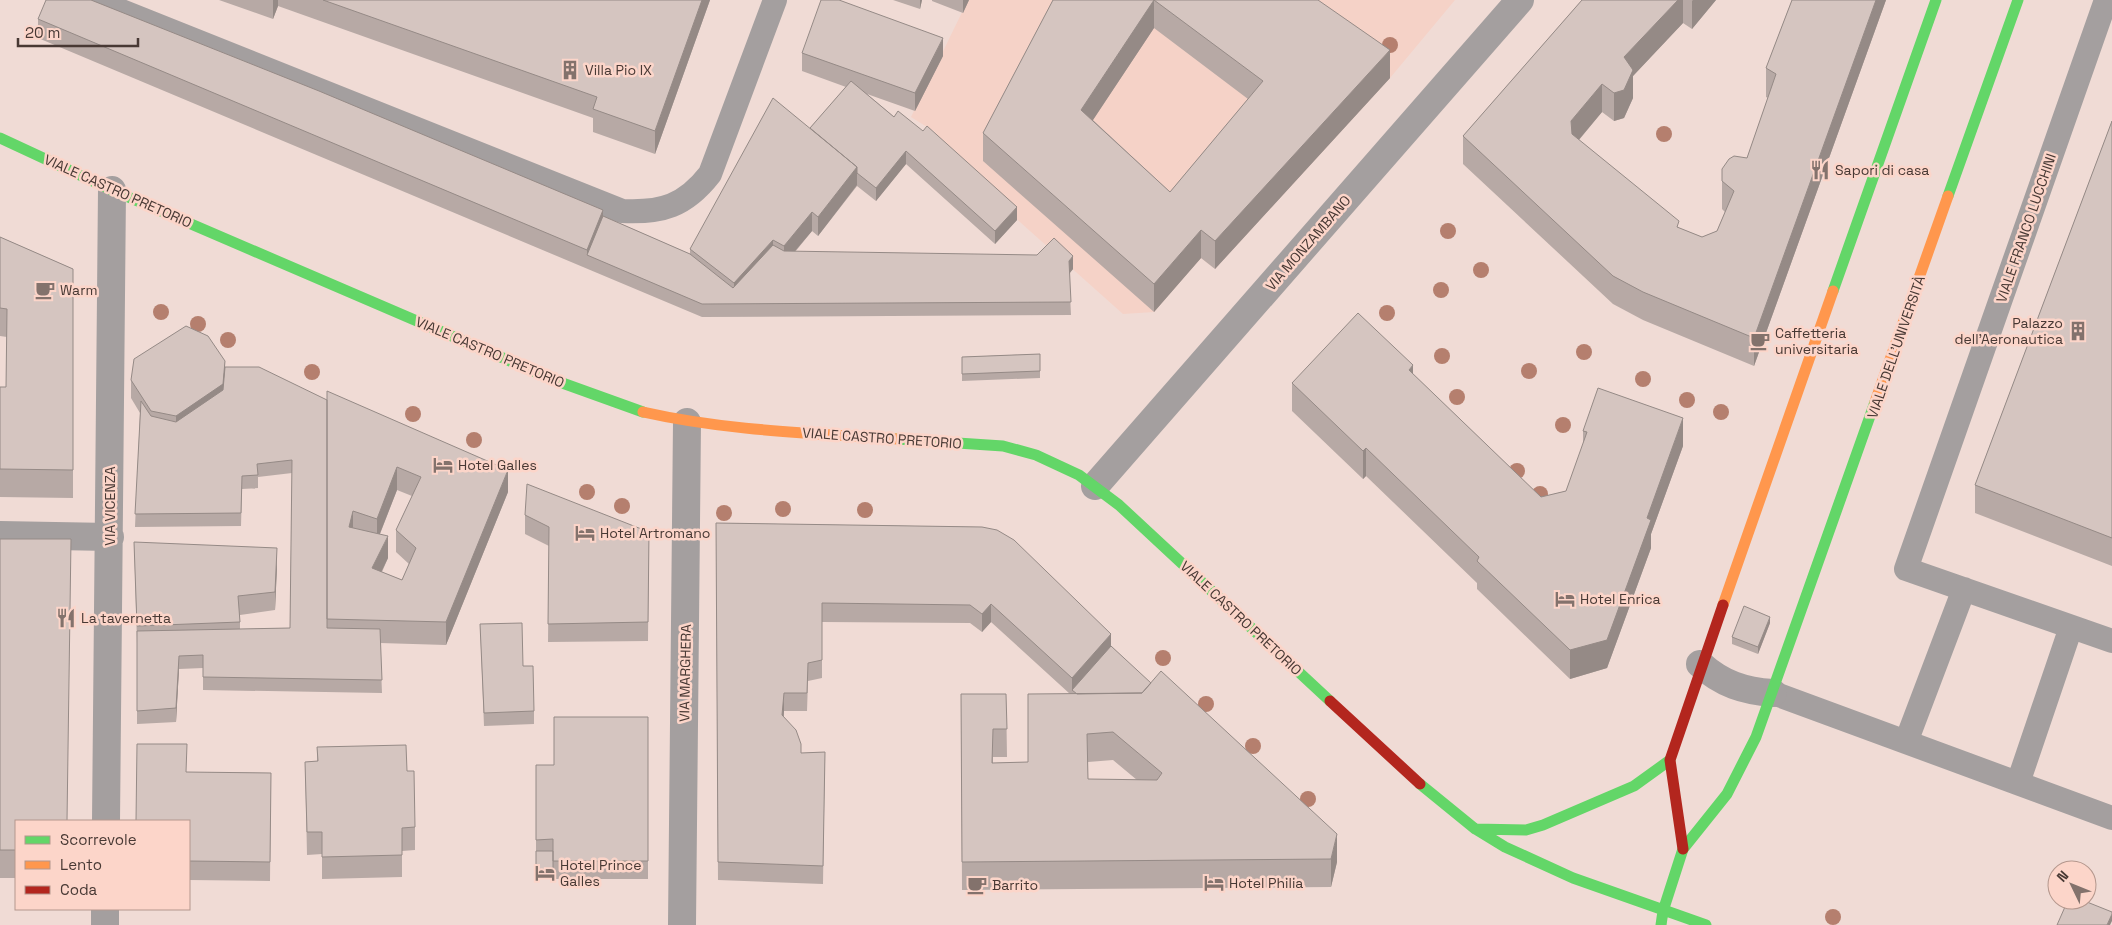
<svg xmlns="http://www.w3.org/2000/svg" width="2112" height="925" viewBox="0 0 2112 925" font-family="'Space Grotesk',sans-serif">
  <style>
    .built { fill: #f5d2c7 }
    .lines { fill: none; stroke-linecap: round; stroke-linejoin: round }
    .lane { stroke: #a49f9f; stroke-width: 24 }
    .street { stroke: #a49f9f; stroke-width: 28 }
    .fast { stroke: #63d668; stroke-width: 11 }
    .slow { stroke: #ff974d; stroke-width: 11 }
    .jam { stroke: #b3261e; stroke-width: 11 }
    .tree { fill: #b57f6e }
    .wall { fill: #b7a9a5; fill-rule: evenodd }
    .shaded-wall { fill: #958a86 }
    .building { fill: #d5c5c0; stroke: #958a86; fill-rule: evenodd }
    .labels { text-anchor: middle; stroke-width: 5; stroke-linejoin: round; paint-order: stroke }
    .poi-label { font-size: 14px; fill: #483934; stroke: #fcd5c9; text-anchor: start }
    .street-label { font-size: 14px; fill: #483934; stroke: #fcd5c9 }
  </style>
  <rect width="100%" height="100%" fill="#f0dbd5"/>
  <!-- built -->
  <path class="built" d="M968,0H1455L1390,78L1215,269L1201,258L1154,312L1123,314L929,141L935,132L911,117Z"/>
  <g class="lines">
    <!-- lane -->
    <path class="lane" d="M94,0L622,211C662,213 685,206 710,174L775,0
      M2106,0L1906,569L2112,641
      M1773,693L2112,818
      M1906,742L1964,589
      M2018,783L2071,627"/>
    <!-- street -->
    <path class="street" d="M1095,486L1520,0
      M0,535L110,537
      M1700,664C1722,684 1744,691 1773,693
      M106,821L112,190
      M105,925V909
      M682,925L687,422"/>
    <!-- fast -->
    <path class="fast" d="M0,138L112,190L554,380L643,412
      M1948,196L2018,0
      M1833,291L1936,0
      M897,439L1003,446L1036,455L1079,475L1119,505L1330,701
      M1420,784L1474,828L1505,847L1573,878L1706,925
      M1475,829L1526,830L1543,825L1634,786L1670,760
      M1661,925L1663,911L1683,849L1727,794L1756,737L1875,402"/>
    <!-- slow -->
    <path class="slow" d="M1875,402L1948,196
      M643,412C727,431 812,433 897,439
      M1723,605L1833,291"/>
    <!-- jam -->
    <path class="jam" d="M1330,701L1420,784
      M1683,849L1670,760L1723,605"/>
  </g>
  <!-- trees -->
  <g class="tree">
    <circle cx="1390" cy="45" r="8"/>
    <circle cx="1664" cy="134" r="8"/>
    <circle cx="1448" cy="231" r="8"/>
    <circle cx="1481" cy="270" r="8"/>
    <circle cx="1441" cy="290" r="8"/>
    <circle cx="161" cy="312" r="8"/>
    <circle cx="1387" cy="313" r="8"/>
    <circle cx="198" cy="324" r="8"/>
    <circle cx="228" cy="340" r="8"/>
    <circle cx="1584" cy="352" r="8"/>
    <circle cx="1442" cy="356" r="8"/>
    <circle cx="1529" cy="371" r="8"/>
    <circle cx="312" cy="372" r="8"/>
    <circle cx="1643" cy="379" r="8"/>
    <circle cx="1457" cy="397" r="8"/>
    <circle cx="1687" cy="400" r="8"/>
    <circle cx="1721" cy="412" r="8"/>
    <circle cx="413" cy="414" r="8"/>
    <circle cx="1563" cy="425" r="8"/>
    <circle cx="474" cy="440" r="8"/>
    <circle cx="1517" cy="471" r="8"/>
    <circle cx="587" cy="492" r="8"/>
    <circle cx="1540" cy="494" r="8"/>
    <circle cx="622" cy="506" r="8"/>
    <circle cx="783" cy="509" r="8"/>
    <circle cx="865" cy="510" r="8"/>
    <circle cx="724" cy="513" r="8"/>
    <circle cx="1163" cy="658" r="8"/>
    <circle cx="1206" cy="704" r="8"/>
    <circle cx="1253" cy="746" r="8"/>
    <circle cx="1308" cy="799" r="8"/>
    <circle cx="1833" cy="917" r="8"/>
  </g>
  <!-- wall -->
  <path class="wall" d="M219,0H710L655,154L593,132V118L278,6L273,19Z
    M893,0H922L920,9Z
    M932,0H969L963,13L932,1Z
    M1053,0H1318L1390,78L1215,269L1201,258L1154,312L983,161V133ZM1154,28L1248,99L1170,192L1093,120Z
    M1582,0H1716L1692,29L1683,23L1633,76V98L1624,118L1614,121L1602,112L1579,140L1679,228L1702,237L1717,231L1725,212L1722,209V169L1747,158L1768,98L1766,97V68L1792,0H1886L1754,366L1643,320L1613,304L1463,164V136Z
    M38,19L603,216L690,254V249L810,128L846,87L802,71V53L943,56L915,111L867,94L1017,220L995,244L906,164L876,201L857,186L818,236L812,231L795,252L1073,269L1069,274L1071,315L702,317L38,38Z
    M2112,121V566L1975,513V485Z
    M0,237L73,269V498L0,497V387H6L7,337L0,336Z
    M1040,354V378L962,381V357Z
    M225,367L508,492L446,645L380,643L382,693L203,690V668L179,669L176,722L137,724V643L134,542L277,566L275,610L240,615V629L290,628L292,473L258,477V488L242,489L241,526L135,527L140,413L131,398V380ZM397,490L412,496L396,530V552L409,564L402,580L382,572L388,558L380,534Z
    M1413,374L1541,497L1566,491L1583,446V431L1683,446L1651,534V548L1607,668L1570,679L1477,589V583L1366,476L1363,479L1292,411V383Z
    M525,515L649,532L648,641L548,642L549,546L525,534Z
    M716,523L982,527L1111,646L1337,862L1331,887L962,890L961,694H1006L1007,757H993V763L1028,762L1070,694L991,622L982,632L970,623L822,622V678L808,681L807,711H784V717L801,753L825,752L823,884L718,880ZM1113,760L1137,780L1088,779V762Z
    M0,539L71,567L16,821V878H0Z
    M1770,623L1758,654L1732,644V637Z
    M480,624L523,666L534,711V724L484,726Z
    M648,717V879H536V765H554Z
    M317,747L407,771L415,827V850L402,851V877L322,879V854L307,855L305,762L317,761Z
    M187,772L271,773L270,881L189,880V821Z"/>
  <!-- shaded-wall -->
  <path class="shaded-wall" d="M273,0H278V6L273,19Z
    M702,0H710L655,154V131Z
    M920,0H922L920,9Z
    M963,0H969L963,13Z
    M1154,0V28L1081,138V110Z
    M1678,0H1683V23L1633,76V98L1624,118L1614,121V93L1624,57Z
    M1693,0H1716L1692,29V1Z
    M1876,0H1886L1754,366V338Z
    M943,38V56L915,111V93Z
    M1390,50V78L1215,269V241Z
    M1602,84V112L1571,149V121Z
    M906,151V164L876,201V188Z
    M857,167V185L818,236V217Z
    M1017,207V220L995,244V231Z
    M603,210V229L587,255V250Z
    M812,212V231L784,264V246Z
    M1201,230V258L1154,312V284Z
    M773,240V258L734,301V283Z
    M1073,256V269L1069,274V261Z
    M225,361V380L223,403L176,435V416Z
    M1413,365V393L1409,370Z
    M1683,418V446L1651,534V548L1607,668L1570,679V650L1647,518Z
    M1366,448V476L1363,479V451Z
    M397,467V490L377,541V519Z
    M508,470V492L446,645V622Z
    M353,511V534L349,527Z
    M388,536V558L372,591V568Z
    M277,548V566L275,610V592Z
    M991,604V622L982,632V614Z
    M1770,617V623L1758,654V647Z
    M1111,634V652L1072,690V678Z
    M179,656V669L176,722V708Z
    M784,693V711L782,733V715Z
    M1337,834V862L1331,887V859Z
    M2112,914V921L2110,925H2107Z"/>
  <!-- building -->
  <path class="building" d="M46,0H91L319,91L603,210L587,250L38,19Z
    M323,0H702L655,131L593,109L597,97Z
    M821,0H839L943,38L915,93L802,53Z
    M1053,0H1318L1390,50L1215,241L1201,230L1154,284L983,133ZM1154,0L1263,81L1170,192L1081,110Z
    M1582,0H1678L1624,57L1633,70L1624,90L1614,93L1602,84L1571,121L1572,134L1679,221L1677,227L1702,237L1717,231L1734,191L1722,181V169L1729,159L1734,156L1747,158L1776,74L1766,68L1792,0H1876L1754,338L1643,292L1613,276L1463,136Z
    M851,81L894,117L898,111L923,131L927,126L1017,207L995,231L906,151L876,188L857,173V167L810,128Z
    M773,98L857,167L818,217L812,212L784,246L773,240L734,283L690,249Z
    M2112,121V538L1975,485Z
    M603,216L690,254L733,288L773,245L784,251L1037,255L1054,238L1073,256L1069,261L1071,302L702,304L587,255Z
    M0,237L73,269V470L0,469V387H6L7,309L0,308Z
    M1358,313L1413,365L1409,370L1541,497L1566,491L1587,432L1583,431L1598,388L1683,418L1647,518L1651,520L1607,640L1570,650L1477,561L1479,557L1366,448L1363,451L1292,383Z
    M186,326L208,336L225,361L223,384L176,416L151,411L131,380L134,359Z
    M1040,354V371L962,374V357Z
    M225,367H259L327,400V628L380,629L382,680L203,677V655L179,656L176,708L137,711V631L290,628L292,460L257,464L258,475L242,476L241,513L135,514L141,401L151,416L176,422L223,390Z
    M327,391L508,470L446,622L327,619ZM397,467L421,477L396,530L416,548L402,580L372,568L388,536L349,527L353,511L377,519Z
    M527,484L649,532L648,622L548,624L549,527L525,515Z
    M716,523L982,527L997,530L1014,540L1111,634L1072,678L991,604L982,614L970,605L822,603V660L808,663L807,693H784L782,715L796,730L801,744V753L825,752L823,866L718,862Z
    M0,539H71L67,821H16V850H0Z
    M134,542L277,548L275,592L238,596L240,622L137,626Z
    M1744,606L1770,617L1758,647L1732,637Z
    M522,623L523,666H533L534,711L484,713L480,624Z
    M1111,646L1151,683L1142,693L1077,694L1072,690Z
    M1161,671L1337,834L1331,859L962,862L961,694H1006L1007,729H993L992,763L1028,762V694L1142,693ZM1113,732L1162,773L1157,780L1088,779L1087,734Z
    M554,717H648V861H553V839L536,840V765H554Z
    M137,744H187L186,772L271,773L270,862L189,861V821H136Z
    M406,745L407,771H414L415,827L402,828V855L322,857V832H307L305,762L318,761L317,747Z
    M536,851H553V872H536Z
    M2068,900H2082L2112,912V914L2107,925H2057Z"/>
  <!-- icons -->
  <defs>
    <symbol id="building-bare" viewBox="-9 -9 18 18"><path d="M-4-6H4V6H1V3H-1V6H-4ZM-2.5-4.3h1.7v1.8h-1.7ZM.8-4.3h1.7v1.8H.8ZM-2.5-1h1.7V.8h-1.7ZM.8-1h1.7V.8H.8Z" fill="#83726c" stroke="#fcd5c9" stroke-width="2.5" paint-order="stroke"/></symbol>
    <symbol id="restaurant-bare" viewBox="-9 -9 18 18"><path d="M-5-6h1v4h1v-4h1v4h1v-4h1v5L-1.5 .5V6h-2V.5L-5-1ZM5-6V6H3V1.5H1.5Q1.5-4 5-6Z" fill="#83726c" stroke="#fcd5c9" stroke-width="2.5" paint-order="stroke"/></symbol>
    <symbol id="cafe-bare" viewBox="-9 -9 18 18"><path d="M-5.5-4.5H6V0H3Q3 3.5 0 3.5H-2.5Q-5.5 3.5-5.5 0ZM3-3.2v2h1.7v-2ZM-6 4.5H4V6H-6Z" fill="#83726c" stroke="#fcd5c9" stroke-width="2.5" paint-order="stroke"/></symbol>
    <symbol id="hotel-bare" viewBox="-9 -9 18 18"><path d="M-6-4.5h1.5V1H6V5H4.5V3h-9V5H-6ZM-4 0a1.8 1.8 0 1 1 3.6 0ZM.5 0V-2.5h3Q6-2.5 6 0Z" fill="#83726c" stroke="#fcd5c9" stroke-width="2.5" paint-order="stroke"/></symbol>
  </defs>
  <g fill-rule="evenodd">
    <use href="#building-bare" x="556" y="56" width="28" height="28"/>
    <use href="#restaurant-bare" x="1806" y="156" width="28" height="28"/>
    <use href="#cafe-bare" x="31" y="276" width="28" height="28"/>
    <use href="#building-bare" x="2064" y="317" width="28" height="28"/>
    <use href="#cafe-bare" x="1746" y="327" width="28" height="28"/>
    <use href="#hotel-bare" x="429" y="451" width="28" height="28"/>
    <use href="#hotel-bare" x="571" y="519" width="28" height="28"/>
    <use href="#hotel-bare" x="1551" y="585" width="28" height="28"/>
    <use href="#restaurant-bare" x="52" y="604" width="28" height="28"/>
    <use href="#hotel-bare" x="531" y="859" width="28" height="28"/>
    <use href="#hotel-bare" x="1200" y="869" width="28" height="28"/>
    <use href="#cafe-bare" x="963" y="871" width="28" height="28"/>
  </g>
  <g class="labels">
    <!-- poi labels -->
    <g class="poi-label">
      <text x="585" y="75">Villa Pio IX</text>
      <text x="1835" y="175">Sapori di casa</text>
      <text x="60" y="295">Warm</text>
      <text x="2063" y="328" text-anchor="end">Palazzo<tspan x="2063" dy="16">dell'Aeronautica</tspan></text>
      <text x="1775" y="338">Caffetteria<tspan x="1775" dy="16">universitaria</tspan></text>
      <text x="458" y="470">Hotel Galles</text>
      <text x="600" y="538">Hotel Artromano</text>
      <text x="1580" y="604">Hotel Enrica</text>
      <text x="81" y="623">La tavernetta</text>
      <text x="560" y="870">Hotel Prince<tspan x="560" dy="16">Galles</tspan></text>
      <text x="1229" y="888">Hotel Philia</text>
      <text x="992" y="890">Barrito</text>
    </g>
    <!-- street labels -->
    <g class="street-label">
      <text transform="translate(118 191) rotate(24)" y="5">VIALE CASTRO PRETORIO</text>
      <text transform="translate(2026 228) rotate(-71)" y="5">VIALE FRANCO LUCCHINI</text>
      <text transform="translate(1308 243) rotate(-49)" y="5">VIA MONZAMBANO</text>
      <text transform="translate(1896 347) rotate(-71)" y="5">VIALE DELL'UNIVERSITÀ</text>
      <text transform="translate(490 352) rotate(23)" y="5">VIALE CASTRO PRETORIO</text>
      <text transform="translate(882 438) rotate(4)" y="5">VIALE CASTRO PRETORIO</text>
      <text transform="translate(110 506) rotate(-90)" y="5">VIA VICENZA</text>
      <text transform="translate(1241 618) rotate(43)" y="5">VIALE CASTRO PRETORIO</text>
      <text transform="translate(685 673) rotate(-89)" y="5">VIA MARGHERA</text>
    </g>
  </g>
  <!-- legend -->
  <rect x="15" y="820" width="175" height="90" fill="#fcd5c9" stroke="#b4978d"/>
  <rect x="25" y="836" width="25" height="8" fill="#63d668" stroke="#b4978d"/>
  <text x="60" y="845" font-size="15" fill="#483934">Scorrevole</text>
  <rect x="25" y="861" width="25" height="8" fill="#ff974d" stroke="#b4978d"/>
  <text x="60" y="870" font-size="15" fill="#483934">Lento</text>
  <rect x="25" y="886" width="25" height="8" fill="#b3261e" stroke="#b4978d"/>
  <text x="60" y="895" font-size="15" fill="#483934">Coda</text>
  <!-- north arrow -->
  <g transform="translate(2072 885) rotate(313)"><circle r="24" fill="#fcd5c9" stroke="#b4978d"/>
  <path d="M0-4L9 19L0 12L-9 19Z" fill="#83726c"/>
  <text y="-8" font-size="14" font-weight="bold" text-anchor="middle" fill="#483934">N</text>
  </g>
  <!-- scale -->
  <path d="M18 38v8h120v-8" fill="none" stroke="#483934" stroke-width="2.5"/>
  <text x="25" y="38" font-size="15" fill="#483934" stroke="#fcd5c9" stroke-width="4" paint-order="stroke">20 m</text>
</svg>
